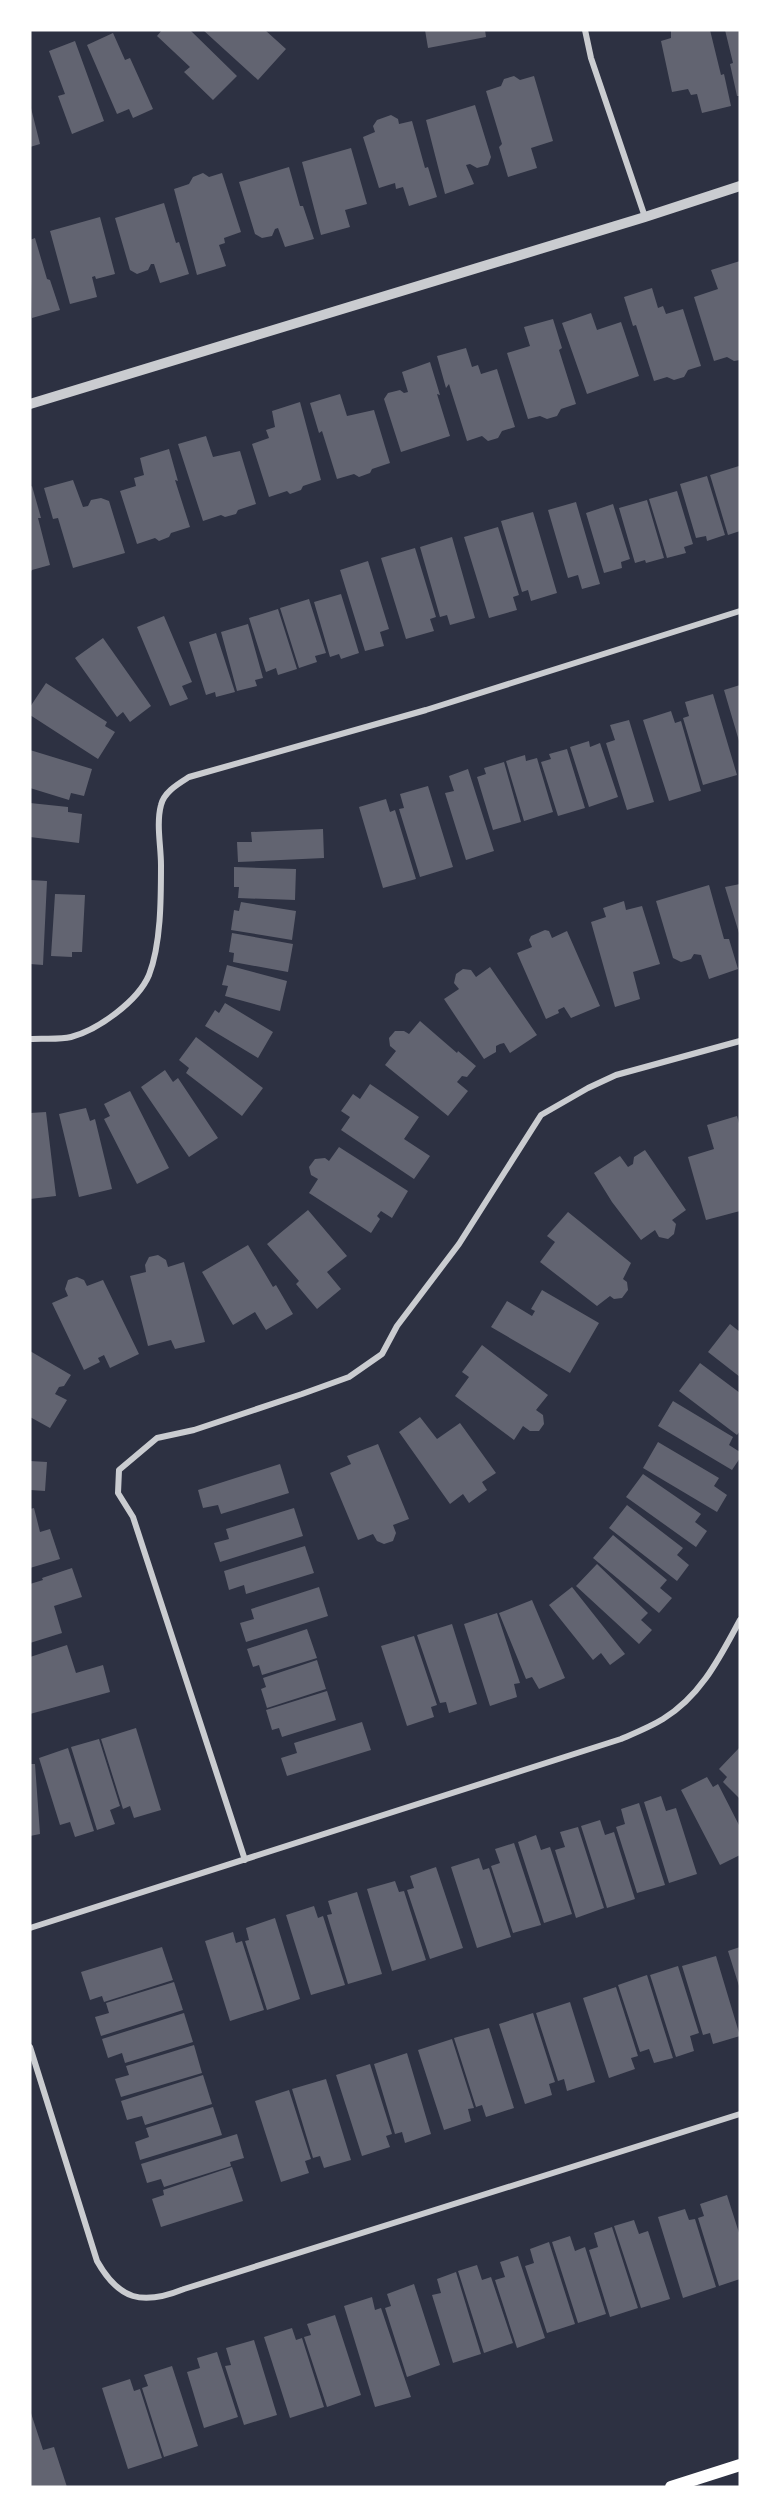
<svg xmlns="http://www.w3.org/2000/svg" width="770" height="2517" viewBox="0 0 770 2517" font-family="Karla,sans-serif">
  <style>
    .building { fill: #626471 }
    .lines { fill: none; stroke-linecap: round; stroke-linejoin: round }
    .minor { stroke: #caccd0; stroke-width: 6 }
    .tertiary { stroke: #caccd0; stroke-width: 10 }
    .secondary { stroke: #fff; stroke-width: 12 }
  </style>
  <rect width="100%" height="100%" fill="#2d3142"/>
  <!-- building -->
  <path class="building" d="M162,30H190L237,76L213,100L184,72L190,67L157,36Z
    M203,30H265L286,49L258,80Z
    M425,30H485L486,37L428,48Z
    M671,30H710L721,75L724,74L731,106L702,113L697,94L691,95L688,89L672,92L661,41L671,38Z
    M725,30H740V96H737L730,64L733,63Z
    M113,33L125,60L130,58L153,109L133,118L129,109L117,114L87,45Z
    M75,41L104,121L72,134L58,96L65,94L49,51Z
    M514,76L520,80L534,76L553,141L531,148L537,168L508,177L499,147L502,144L486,91L501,86L504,79Z
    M30,104L40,144L30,147Z
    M475,105L491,157L488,165L477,168L470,164L466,165L474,184L445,194L426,120Z
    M391,115L398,119L399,124L412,121L425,168L428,167L437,197L409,206L403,187L396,189L395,183L379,188L363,137L375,132L373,126L377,120Z
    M351,148L367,204L345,210L350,227L321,235L302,162Z
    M289,167L300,206H303L314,239L285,247L278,228L275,229L272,236L262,238L255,234L239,182Z
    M203,173L209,177L222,173L241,232L224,238L225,243L219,245L226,266L197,275L174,189L189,184L193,177Z
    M164,203L176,243L179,242L189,274L160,283L154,264H151L148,270L137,274L130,270L115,218Z
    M100,217L115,274L96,279L95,276L92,277L97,297L70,304L50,231Z
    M35,238L47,279L50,280L60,310L32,318L30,240Z
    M740,261V360L734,361L727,357L714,361L694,297L718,289L711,270Z
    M652,288L658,308L663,306L666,314L683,309L701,366L688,370L684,377L674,380L667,377L654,381L636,325L633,326L624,297Z
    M591,313L597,330L621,322L639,376L587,394L562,323Z
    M553,319L562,348L559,350L576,404L561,409L557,416L547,419L540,416L528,419L507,353L530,346L524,327Z
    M466,348L472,367L478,365L481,374L497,369L515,427L502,431L498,438L488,441L482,436L467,441L449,384L446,388L437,356Z
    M430,362L440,395L437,394L450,436L401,452L384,399L388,393L400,390L404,393L408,392L402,372Z
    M340,394L347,416L374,410L390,463L372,469L370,473L359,477L354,474L337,479L322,431L319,433L310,403Z
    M300,402L321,480L303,486L301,490L290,494L287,491L269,497L252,444L269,438L266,430L275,427L272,411Z
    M206,436L213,457L240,451L256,504L238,510L236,514L225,517L221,515L203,521L178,444Z
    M169,449L178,481L175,480L190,527L171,533L169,537L159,541L155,538L137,544L120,491L136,486L134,478L144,475L140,458Z
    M739,466L740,531L728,535L710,475Z
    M707,476L725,535L707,541L706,536L696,538L680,484Z
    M73,480L83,507L88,506L91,500L101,498L109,501L125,553L73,568L58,518L53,519L44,488Z
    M32,486L41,518H38L50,565L32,570L30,573V487Z
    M677,491L693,544L684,547L686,553L667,558L649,499Z
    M647,500L664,558L646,563L645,560L635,563L619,508Z
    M576,502L600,584L582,589L578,575L568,578L548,510Z
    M613,504L630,559L621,562L622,568L604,573L586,513Z
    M533,512L557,593L531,601L528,590L522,592L501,521Z
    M498,527L519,595L513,597L517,610L489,618L464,537Z
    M452,537L475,618L450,625L447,615L440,617L420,547Z
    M415,548L436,617L430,619L434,631L406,639L381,558Z
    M368,561L389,629L380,632L384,646L365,651L340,570Z
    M341,594L359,653L341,659L339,654L330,657L314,602Z
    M309,599L326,653L315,656L317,662L299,668L280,608Z
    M278,609L297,669L278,675L276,668L266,672L249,618Z
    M164,616L192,682L182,686L188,699L170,706L137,627Z
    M248,624L263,678L255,680L257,686L237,691L221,632Z
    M216,633L235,692L216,697L215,692L206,695L189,642Z
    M103,638L151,706L130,722L123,712L117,717L75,658Z
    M46,683L107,722L105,726L115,732L98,759L30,715V707Z
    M740,685V741H739L724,690Z
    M713,694L737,775L703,785L683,718L689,716L685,702Z
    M671,711L675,723L681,721L701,791L669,801L643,720Z
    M629,720L654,802L627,810L606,743L615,740L610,725Z
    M589,741L590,747L600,743L618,797L589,807L570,747Z
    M567,749L585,808L558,816L541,762L551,759L549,754Z
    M30,750L92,769L84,796L71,793L69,800L30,788Z
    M525,755L526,761L537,758L553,812L524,821L506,761Z
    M504,762L521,822L493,830L477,777L486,774L484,768Z
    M468,769L494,851L466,860L445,793L454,791L449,776Z
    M428,786L453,867L420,877L399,809L404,808L400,794Z
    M386,799L390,812L395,810L416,879L383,888L359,807Z
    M30,803L68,807V812L82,814L79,843L30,837Z
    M323,829L324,858L238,862L237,842H252L251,832Z
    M234,867L296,869L295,900L238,898L239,887H234Z
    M30,880L47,881L43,965L30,964Z
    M740,884V933H739L725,887Z
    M709,885L724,939H729L738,969L709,979L701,955L694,954L691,959L681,962L673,958L656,901Z
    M55,894L85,895L82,952H72V957L51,956Z
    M624,901L626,910L642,906L660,964L633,972L640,999L615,1007L591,922L606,917L603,908Z
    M241,902L296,911L292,940L231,930L234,910L239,911Z
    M545,930L549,931L552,938L567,931L600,1006L571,1018L564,1007L558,1010L559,1013L546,1019L517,953L532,947L529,940L531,936Z
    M232,933L293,944L288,972L233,962L234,953L229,952Z
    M227,965L287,981L280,1011L225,996L228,986L222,985Z
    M490,967L537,1035L510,1053L504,1043L500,1044L496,1046V1052L484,1059L444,999L459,989L454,983L456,974L463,969L471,970L476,977Z
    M225,1003L273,1032L258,1058L205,1026L215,1010L219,1013Z
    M420,1021L457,1053L458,1051L476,1066L467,1077L462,1076L457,1082L468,1091L448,1116L385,1065L396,1051L390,1046L389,1038L395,1031H404L409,1034Z
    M196,1037L263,1088L242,1116L186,1073L189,1068L179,1060Z
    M165,1070L173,1082L178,1078L218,1138L189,1157L141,1087Z
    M370,1084L419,1117L404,1139L430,1156L414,1179L341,1130L350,1117L341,1111L353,1094L360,1099Z
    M130,1091L169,1168L137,1184L104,1119L110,1116L104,1104Z
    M86,1108L90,1121L95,1119L112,1189L79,1197L59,1114Z
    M46,1112L56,1196L30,1199V1113Z
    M737,1116L740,1127V1211L706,1220L688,1157L714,1149L707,1125Z
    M339,1147L408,1191L392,1218L381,1211L377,1216L380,1219L371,1233L309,1193L318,1179L311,1175L309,1167L315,1159L325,1158L329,1161Z
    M645,1150L686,1210L672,1220L676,1224L674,1234L668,1239L659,1237L655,1230L641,1240L612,1202L594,1173L620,1156L628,1167L633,1164L634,1157Z
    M308,1210L347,1256L327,1272L341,1289L317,1309L296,1284L299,1281L267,1244Z
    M568,1212L631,1263L623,1279L627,1282L628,1290L622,1298L614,1299L610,1296L597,1306L540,1262L555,1242L547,1236Z
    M248,1245L273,1287L276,1285L293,1314L266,1330L255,1312L233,1325L202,1272Z
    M158,1255L166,1260L168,1267L184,1262L205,1342L175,1349L171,1340L148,1346L130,1276L146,1272L145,1265L149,1257Z
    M77,1277L84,1280L87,1286L103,1280L139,1354L110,1368L104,1355L98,1358L100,1362L84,1370L52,1303L68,1296L65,1289L68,1280Z
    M542,1290L599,1323L570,1373L491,1327L507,1301L532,1316L535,1311L531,1309Z
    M730,1324L740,1332V1377L708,1352Z
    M482,1345L548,1395L536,1410L543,1415L544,1424L539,1431H530L523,1426L514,1440L455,1396L469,1377L462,1372Z
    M30,1351L71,1375L64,1386L59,1387L55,1394L67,1400L50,1428L30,1417Z
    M700,1363L740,1393V1431L737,1435L679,1391Z
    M673,1401L733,1437L729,1445L740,1452V1458L732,1470L658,1426Z
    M420,1417L437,1439L460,1423L496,1473L482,1482L487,1490L469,1503L463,1494L450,1504L399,1432Z
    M658,1442L719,1478L714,1486L727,1495L717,1512L643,1468Z
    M378,1444L409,1519L393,1525L396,1533L393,1541L384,1544L377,1541L373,1534L358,1540L330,1473L351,1464L347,1456Z
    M30,1461L47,1462L45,1491L30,1490Z
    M280,1464L289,1493L221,1514L218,1505L203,1508L198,1490Z
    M643,1474L701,1514L695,1522L707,1531L696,1547L626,1497Z
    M627,1505L683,1548L677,1555L689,1565L677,1581L609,1528Z
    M34,1508L40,1532L50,1529L60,1559L30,1568V1509Z
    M294,1508L303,1536L220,1562L214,1543L229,1539L226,1529Z
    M613,1535L667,1580L660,1588L672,1598L659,1613L593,1558Z
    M305,1546L314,1573L246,1594L244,1585L229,1590L224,1571Z
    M597,1564L648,1613L641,1620L652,1630L639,1644L576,1586Z
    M72,1568L82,1597L54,1606L62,1633L30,1643V1584L43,1580L42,1578Z
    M319,1587L328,1616L246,1642L240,1623L254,1619L251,1609Z
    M572,1587L625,1654L610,1665L601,1653L593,1660L549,1605Z
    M532,1600L565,1678L539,1689L532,1677L526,1679L499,1613Z
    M497,1613L520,1683L514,1684L517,1697L490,1706L464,1624Z
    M452,1624L477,1704L449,1713L446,1702L440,1703L417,1635Z
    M307,1629L317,1658L262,1675L259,1665L253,1667L247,1649Z
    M414,1636L437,1705L431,1707L434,1717L407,1726L381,1646Z
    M67,1645L76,1673L103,1665L110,1692L30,1714V1657Z
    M317,1660L326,1689L267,1708L261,1689L266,1687L263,1678Z
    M327,1691L336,1720L282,1737L279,1728L272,1730L266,1710Z
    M362,1722L371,1750L287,1776L281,1758L297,1753L294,1743Z
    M136,1728L161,1810L134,1818L130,1806L123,1809L101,1739Z
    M99,1739L120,1806L110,1810L115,1824L97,1830L71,1747Z
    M740,1747V1799L723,1782L727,1777L719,1769Z
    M68,1748L94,1831L75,1837L70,1822L60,1825L39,1758Z
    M30,1764H35L40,1834L30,1836Z
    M707,1777L713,1787L718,1784L740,1827V1855L720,1865L681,1790Z
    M661,1796L666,1811L676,1808L697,1874L669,1883L644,1802Z
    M639,1803L665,1885L637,1893L616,1827L625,1824L621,1809Z
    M600,1820L605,1835L614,1832L635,1899L607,1908L581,1826Z
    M578,1827L604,1908L576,1918L555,1850L565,1847L560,1832Z
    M536,1835L541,1850L550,1847L572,1914L544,1923L518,1842Z
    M514,1843L541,1925L513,1933L491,1866L500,1863L495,1849Z
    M479,1858L483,1870L489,1868L511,1937L477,1948L451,1867Z
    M436,1867L463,1948L430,1959L407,1890L414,1888L410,1876Z
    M395,1881L399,1892L404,1891L426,1960L392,1971L367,1889Z
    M357,1892L382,1974L348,1984L327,1915L332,1914L328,1901Z
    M314,1906L318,1918L323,1916L345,1985L311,1995L286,1915Z
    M275,1918L300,1999L267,2010L245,1941L249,1940L246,1928Z
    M233,1932L236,1943L242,1941L264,2010L230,2021L205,1941Z
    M162,1947L173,1980L104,2002L102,1996L90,2000L81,1972Z
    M740,1947V1986H739L728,1951Z
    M716,1956L740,2036L713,2044L710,2033L703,2035L682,1966Z
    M678,1966L699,2033L690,2036L694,2051L676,2057L650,1975Z
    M647,1975L673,2058L654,2063L649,2049L640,2052L618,1985Z
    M174,1982L183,2010L101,2036L95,2017L109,2013L106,2003Z
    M616,1987L638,2056L631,2058L635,2069L609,2078L583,1998Z
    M570,2002L595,2082L567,2091L564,2079L558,2081L536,2013Z
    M184,2013L193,2042L125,2063L122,2053L108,2058L102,2039Z
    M533,2013L555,2082L549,2084L552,2095L525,2104L499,2024Z
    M489,2028L514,2108L486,2117L482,2105L476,2107L454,2038Z
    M452,2039L474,2108L468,2109L471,2121L444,2130L418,2050Z
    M194,2045L202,2073L121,2097L115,2079L129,2075L126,2066Z
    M407,2053L431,2134L405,2143L402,2132L395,2134L374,2064Z
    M370,2064L392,2134L386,2136L390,2147L362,2156L336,2075Z
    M203,2075L212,2104L145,2125L142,2116L127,2120L121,2101Z
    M326,2079L351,2160L324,2168L320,2156L313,2158L292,2089Z
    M289,2090L311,2159L305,2161L309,2173L281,2182L255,2101Z
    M213,2107L222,2135L140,2160L135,2142L149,2137L146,2128Z
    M237,2134L244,2158L230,2162L231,2166L164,2187L161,2179L147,2183L141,2164Z
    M232,2167L243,2201L161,2227L152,2199L164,2195L163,2190Z
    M727,2195L740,2236V2279L719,2286L698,2218L704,2216L700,2204Z
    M685,2209L689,2220L695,2219L716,2287L683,2298L658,2217Z
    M634,2220L639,2234L648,2231L670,2299L641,2308L614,2226Z
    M612,2227L638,2308L610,2317L589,2250L598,2247L594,2233Z
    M570,2236L575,2251L585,2247L606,2314L578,2323L552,2242Z
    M549,2242L575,2324L547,2333L525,2266L534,2263L530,2249Z
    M518,2256L545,2338L517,2348L495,2280L505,2277L500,2262Z
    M477,2265L482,2280L491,2277L513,2343L484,2353L458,2271Z
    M456,2272L481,2354L453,2363L432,2295L441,2293L437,2279Z
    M414,2284L440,2365L407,2377L385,2308L391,2306L387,2294Z
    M372,2297L375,2310L381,2308L411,2397L375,2407L344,2306Z
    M335,2315L361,2395L327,2407L304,2337L311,2335L307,2324Z
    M292,2328L296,2340L302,2338L324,2407L290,2418L264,2337Z
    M254,2340L277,2415L244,2425L225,2366L231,2365L226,2348Z
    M217,2352L238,2417L204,2428L187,2372L200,2368L197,2358Z
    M172,2366L198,2446L164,2457L142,2388L148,2386L144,2375Z
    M130,2379L134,2391L140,2389L162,2458L128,2469L102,2388Z
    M30,2410L43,2450L54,2447L67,2487H30Z"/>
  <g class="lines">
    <!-- minor -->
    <path class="minor" d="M585,30L591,58L645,217
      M30,1039C43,1038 59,1040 71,1037C98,1030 138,1001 149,975C161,944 161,899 161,865C161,846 156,824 161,805C164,792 178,784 189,777L426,710L740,611
      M245,1860L133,1517L118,1493L119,1470L157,1438L194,1430L302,1394L349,1377L382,1354L397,1326L459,1244L541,1115L588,1088L616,1075L740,1041
      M30,1928L621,1739C635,1733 650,1727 663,1719C701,1696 720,1657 740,1620
      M30,2047L97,2261C119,2300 142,2306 184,2289L740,2114"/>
    <!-- tertiary -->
    <path class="tertiary" d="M30,404L645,217L740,186"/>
    <!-- secondary -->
    <path class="secondary" d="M671,2487L740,2465"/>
  </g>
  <!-- border -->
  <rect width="770" height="2517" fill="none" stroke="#ffffff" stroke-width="63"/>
</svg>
